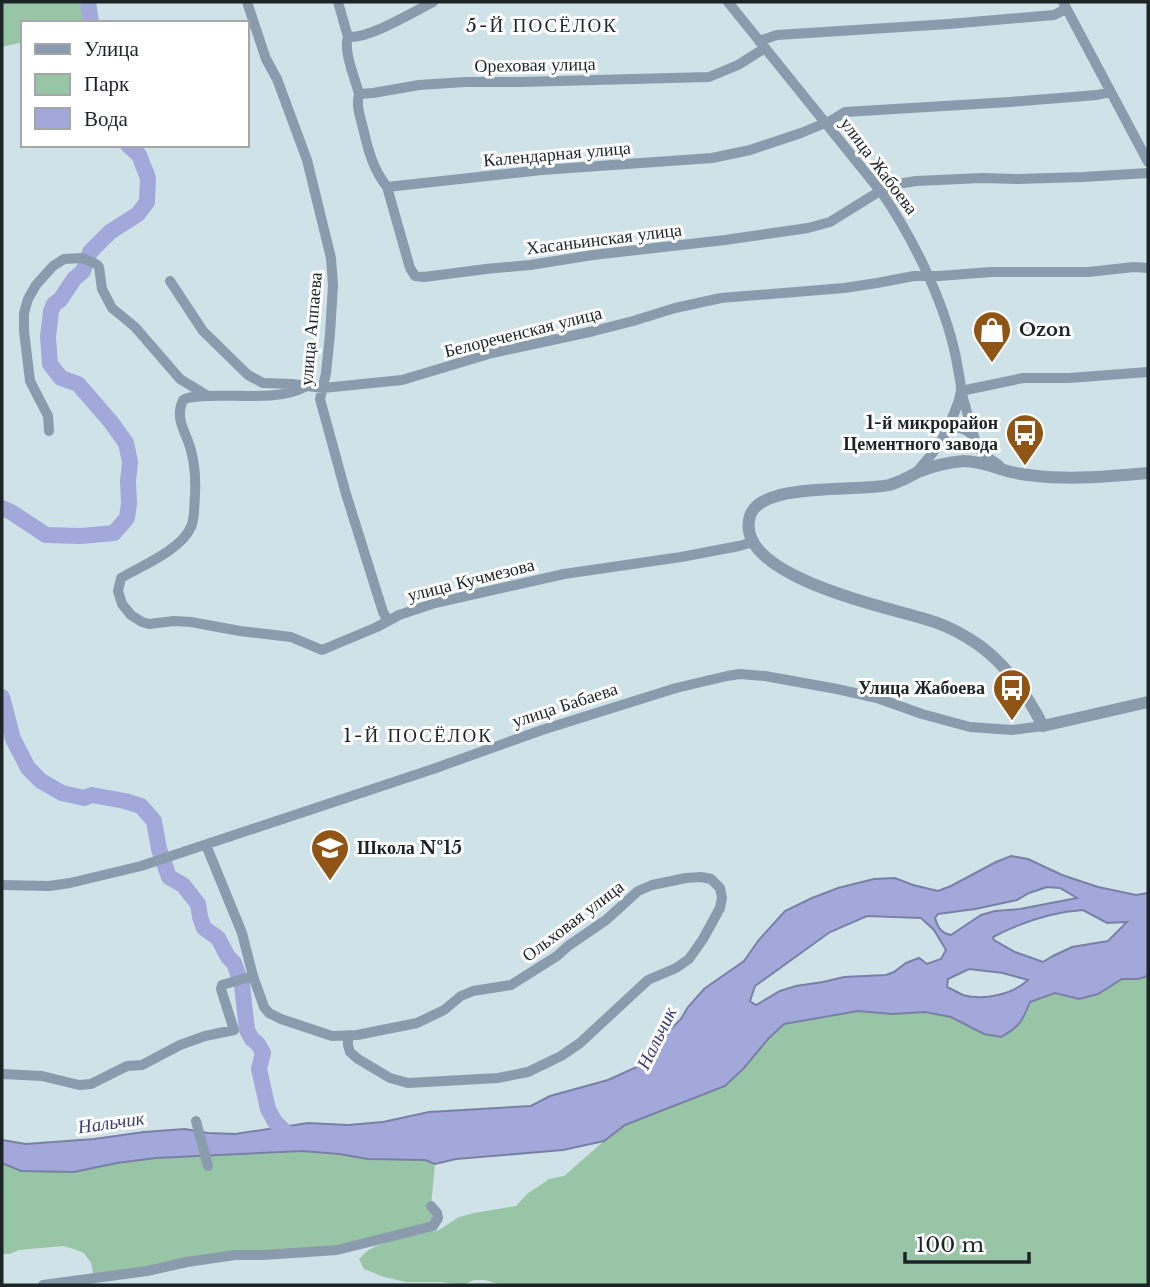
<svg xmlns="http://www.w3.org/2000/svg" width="1150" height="1287" viewBox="0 0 1150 1287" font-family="'Libre Baskerville',serif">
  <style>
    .green { fill: #99c5a7 }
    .water { fill: #a3a8db; stroke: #7a80a5; stroke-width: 2; fill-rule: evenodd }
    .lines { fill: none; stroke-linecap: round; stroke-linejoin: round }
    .river { stroke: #a3a8db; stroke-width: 16 }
    .minor { stroke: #8a9bad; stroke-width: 10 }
    .tertiary { stroke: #8a9bad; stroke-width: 12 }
    .labels { text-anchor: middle; stroke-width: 6; stroke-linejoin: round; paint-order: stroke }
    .street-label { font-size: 18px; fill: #1c2426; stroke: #fff }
    .poi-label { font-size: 18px; font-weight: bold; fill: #1c2426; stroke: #fff; text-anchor: start }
    .neighbourhood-label { font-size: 19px; letter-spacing: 2px; fill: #1c2426; stroke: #fff }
    .water-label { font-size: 19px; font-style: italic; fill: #3c3c7b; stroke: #fff }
  </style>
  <rect width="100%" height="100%" fill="#cfe2e8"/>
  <!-- green -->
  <path class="green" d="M2,2H88L91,23H23V42L2,47Z
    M1148,976V1285H501L485,1280H474L463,1285L441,1282H406L384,1277L364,1269L359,1259L367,1251L376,1246L412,1234L425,1233L439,1230L459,1217L474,1213L516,1206L527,1194L539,1186L549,1179L564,1176L604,1141L625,1125L725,1086L744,1068L767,1039L784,1024L859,1011L892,1014L925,1012L951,1017L984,1034L1025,1016L1030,1002L1055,993L1079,999L1098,994L1122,979H1138Z
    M302,1151L339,1154L368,1159L425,1160L435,1164L431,1206L434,1225L370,1241L94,1277L91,1263L84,1253L74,1249L63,1246L19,1250L9,1254H2V1163L21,1171L74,1172L117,1163L156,1158Z"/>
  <!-- water -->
  <path class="water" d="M1011,856L1028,859L1062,875L1098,887L1136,895L1148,893V976L1138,979H1122L1098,994L1079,999L1055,993L1030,1002C1022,1022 1020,1026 1001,1037L984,1034L951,1017L925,1012L892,1014L858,1011L784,1024L768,1039L744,1068L725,1086L625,1125L604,1141L563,1150L456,1159L435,1164L425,1160L368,1159L339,1154L302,1151L156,1158L117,1163L74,1172L21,1171L2,1163V1140L26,1144L94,1139L144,1132L185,1129L208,1133L235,1134L308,1123L348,1125L383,1122L429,1112L531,1106L550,1096L608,1080L648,1062L650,1050L681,1019L688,1007L704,989L744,961L758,941L785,911L812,898L838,888L874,879L895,878L913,885L938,891L951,886L996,862ZM1047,887L1060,888L1077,898L1020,909L995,911L981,915L951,935C941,933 938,928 935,918L938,914L975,909L1017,900L1029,893ZM1083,910L1107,923L1127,922L1108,941L1072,947L1053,956L1043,962L1015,952L994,940L993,937C1020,923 1052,912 1083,910ZM867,916L921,918L934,930L946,950L941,959L927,964L919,958L906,963L894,972L886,975L844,977L823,982L796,986L780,991L756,1005L750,1001L755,986L830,932ZM969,969L1003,973L1028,980C1013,994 984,1001 963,995C958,993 952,989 947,987L948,979Z"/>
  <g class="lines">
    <!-- river -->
    <path class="river" d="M88,2L91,23
      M2,508L11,512L46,535L81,536L114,533L127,518L129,503L128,481L130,462L126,443L111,422L78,384L61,378L50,364L48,337L51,311L54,304L60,300L74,279L83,271L90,252L110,232L138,214L147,202L148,178L139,155L128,145
      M2,697L13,739L28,768L41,781L62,793L84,798L92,795L125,801L141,806L154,821L159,849L169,877L183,885L198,904L200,917L204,928L218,938L228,957L234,963L242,985L247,1030L252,1039L258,1044L263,1053L259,1069L268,1109L275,1122L296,1142"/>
    <!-- minor -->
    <path class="minor" d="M247,2L266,59L277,79L307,160L331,258L333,285L330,334L326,373L320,399L346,494L383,612L388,621
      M338,2L348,37C343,51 355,78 359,94L373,93L419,85L465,82H520L709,77L738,65L765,48
      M728,2L882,193C915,241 949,311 958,369C959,375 961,383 961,390C960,403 946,433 939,444C933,454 923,464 916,473
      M1063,2L1148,162
      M348,37C369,39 413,12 433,2
      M759,41L777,35L949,24L1054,15L1066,9
      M359,94C356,106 360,116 363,128C368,150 373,169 387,187L542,170L712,158L750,150L801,133L832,120L845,112L1010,102L1097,95L1110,92
      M387,187L410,268L415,276L424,277L486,269L530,265L593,255L725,240L808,228L830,222L880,191
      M882,193L898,184L916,181L982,178L1017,179L1083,177L1148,173
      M170,281L203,331L248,375L263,383L292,384L323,388L402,380L492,353L594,331L633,321L675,308L721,298L844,288L877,283L914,276H939L991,272H1088L1134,267L1148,268
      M305,387C280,401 234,394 205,396C197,397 190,396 183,400C176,415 182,427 188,441C195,459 196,476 195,495C194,505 195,518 191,527C181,550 141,566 121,578L118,591L122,604L131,615L142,622L149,624L174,621L191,622L240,631L291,637L322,650L377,627L399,615L435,603L564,574L681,557L739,546L753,542
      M961,391L1023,378H1069L1148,372
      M961,391L977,447L987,457L999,465
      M49,431L48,416L30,381L24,331V313L28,299L36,285L53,266L64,259L82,258L96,264L99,267L102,289L112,308L135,327L180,379L208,396
      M945,433C956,425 965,427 974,437
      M206,845L242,933L253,976L264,1007L269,1013L281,1019L332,1036L357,1035L417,1023L444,1010L461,996L473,991L511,985L557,956L568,946L606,920L638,891L652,885L686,878L701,877L711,879L720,888L722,898L720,908L703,939L689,959L676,968L648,980L580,1043L561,1056L528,1072L498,1078L408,1083L390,1078L358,1059L350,1052L348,1045V1037
      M2,885L49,886L70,883L141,866L433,769L542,730L676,688L727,676L740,674L765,676L837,689L877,698L922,714L970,727L1012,730L1043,726
      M2,1074L42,1076L79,1085L91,1084L127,1066L142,1065L180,1045L205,1036L234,1030L221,989L222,985L253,976
      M196,1121L208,1166
      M43,1285L147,1271L187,1262L235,1255H263L337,1250L433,1226L438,1218L437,1213L431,1206"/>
    <!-- tertiary -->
    <path class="tertiary" d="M1148,473C1114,476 1071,480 1037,476C1028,475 1019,474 1011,472C996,468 980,461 964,461C948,462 933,466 918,472C909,477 900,482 889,485C859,492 761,481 750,516C732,576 887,607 925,619C940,623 955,630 968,638C1001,657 1026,693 1043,726L1148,702"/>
  </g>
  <!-- icons -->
  <defs>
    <symbol id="shop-pin" viewBox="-11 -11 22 30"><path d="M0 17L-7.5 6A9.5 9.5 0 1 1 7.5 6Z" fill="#905414" stroke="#fff"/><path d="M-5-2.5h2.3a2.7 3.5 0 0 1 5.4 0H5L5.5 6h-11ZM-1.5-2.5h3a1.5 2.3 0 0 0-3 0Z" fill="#fff"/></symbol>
    <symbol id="bus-pin" viewBox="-11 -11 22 30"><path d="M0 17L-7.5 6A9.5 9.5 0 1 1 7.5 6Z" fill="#905414" stroke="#fff"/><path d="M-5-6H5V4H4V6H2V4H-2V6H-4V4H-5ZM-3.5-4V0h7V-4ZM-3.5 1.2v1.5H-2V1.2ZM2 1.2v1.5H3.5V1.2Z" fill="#fff"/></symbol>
    <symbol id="school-pin" viewBox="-11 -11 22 30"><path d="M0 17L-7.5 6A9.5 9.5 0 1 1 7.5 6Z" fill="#905414" stroke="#fff"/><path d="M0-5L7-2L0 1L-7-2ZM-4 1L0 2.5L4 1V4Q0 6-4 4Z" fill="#fff"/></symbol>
  </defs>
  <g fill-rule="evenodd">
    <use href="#shop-pin" x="970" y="308" width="44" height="60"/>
    <use href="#bus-pin" x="1003" y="411" width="44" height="60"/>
    <use href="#bus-pin" x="990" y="666" width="44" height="60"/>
    <use href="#school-pin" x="308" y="826" width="44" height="60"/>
  </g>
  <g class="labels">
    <!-- street labels -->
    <g class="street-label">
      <text transform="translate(535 65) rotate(-1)" y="6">Ореховая улица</text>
      <text transform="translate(557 154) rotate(-5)" y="6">Календарная улица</text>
      <text transform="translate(879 166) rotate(53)" y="6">улица Жабоева</text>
      <text transform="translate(604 239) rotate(-7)" y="6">Хасаньинская улица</text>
      <text transform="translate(311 329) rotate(-85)" y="6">улица Аппаева</text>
      <text transform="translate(523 332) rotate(-14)" y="6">Белореченская улица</text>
      <text transform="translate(471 580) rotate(-14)" y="6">улица Кучмезова</text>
      <text transform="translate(565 705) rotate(-18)" y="6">улица Бабаева</text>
      <text transform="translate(573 921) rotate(-37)" y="6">Ольховая улица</text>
    </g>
    <!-- poi labels -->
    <g class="poi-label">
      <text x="1019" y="336">Ozon</text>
      <text x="998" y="429" text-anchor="end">1-й микрорайон<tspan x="998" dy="21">Цементного завода</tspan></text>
      <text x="985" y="694" text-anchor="end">Улица Жабоева</text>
      <text x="357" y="854">Школа №15</text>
    </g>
    <!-- neighbourhood labels -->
    <g class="neighbourhood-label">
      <text x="542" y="32">5-Й ПОСЁЛОК</text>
      <text x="418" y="742">1-Й ПОСЁЛОК</text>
    </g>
    <!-- water labels -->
    <g class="water-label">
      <text transform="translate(656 1038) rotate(-64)" y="7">Нальчик</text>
      <text transform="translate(111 1122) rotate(-8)" y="7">Нальчик</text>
    </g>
  </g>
  <!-- border -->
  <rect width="1150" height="1287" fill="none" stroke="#1c2426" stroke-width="7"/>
  <!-- legend -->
  <rect x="21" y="21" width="228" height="126" fill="#ffffff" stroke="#a4a7a8" stroke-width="2"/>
  <rect x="35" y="44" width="35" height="10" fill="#8a9bad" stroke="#a4a7a8" stroke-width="2"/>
  <text x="84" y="56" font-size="21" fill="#1c2426">Улица</text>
  <rect x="35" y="74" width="35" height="21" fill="#99c5a7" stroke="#a4a7a8" stroke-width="2"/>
  <text x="84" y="91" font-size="21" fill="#1c2426">Парк</text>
  <rect x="35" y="108" width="35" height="21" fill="#a3a8db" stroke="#a4a7a8" stroke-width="2"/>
  <text x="84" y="126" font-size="21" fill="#1c2426">Вода</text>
  <!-- scale -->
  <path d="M905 1252v10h124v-10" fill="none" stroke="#1c2426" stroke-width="3.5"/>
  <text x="916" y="1252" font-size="21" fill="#1c2426" stroke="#ffffff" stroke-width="5" paint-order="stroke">100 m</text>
</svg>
